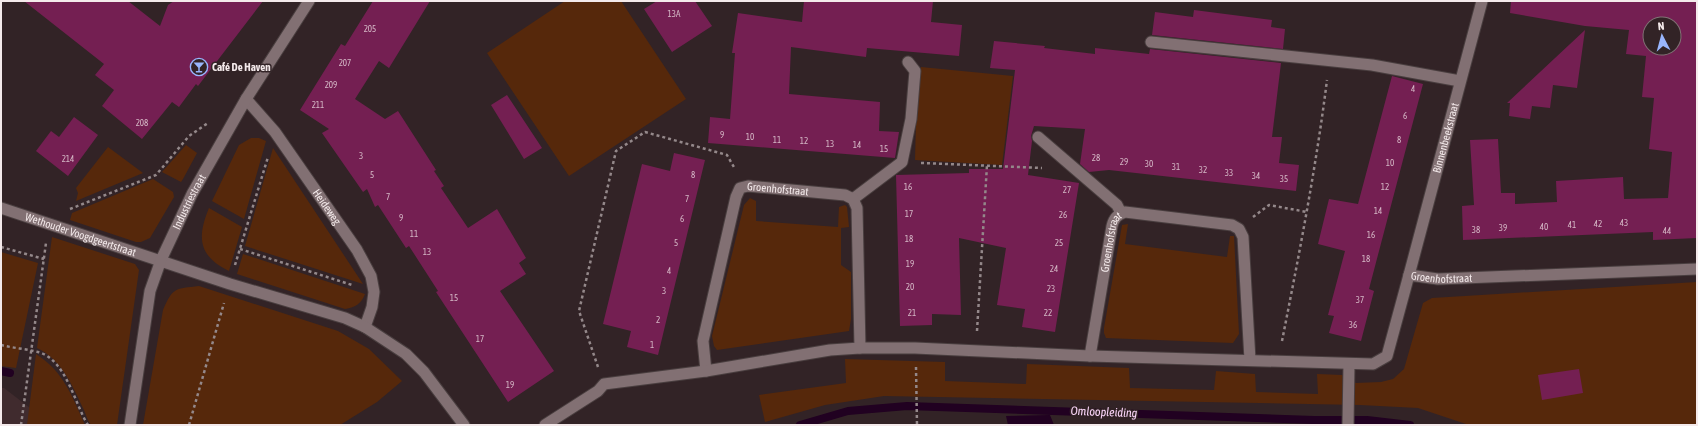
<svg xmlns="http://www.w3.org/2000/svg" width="1698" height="426" viewBox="0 0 1698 426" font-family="'Asap Condensed',sans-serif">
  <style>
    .built { fill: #402b2e }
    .green { fill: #56280b }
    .water { fill: #210121 }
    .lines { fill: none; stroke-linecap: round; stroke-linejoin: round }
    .stream { stroke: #210121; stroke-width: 8 }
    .building { fill: #741f52; fill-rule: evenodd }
    .service-casing { stroke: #493e3f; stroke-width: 13 }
    .minor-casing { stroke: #493e3f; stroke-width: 13 }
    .path { stroke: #94888a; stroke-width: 2.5; stroke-dasharray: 3 3; stroke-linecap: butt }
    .service { stroke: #827073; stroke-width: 11 }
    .minor { stroke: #827073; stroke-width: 11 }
    .labels { text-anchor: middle; stroke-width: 3; stroke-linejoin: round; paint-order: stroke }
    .number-label { font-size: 9px; fill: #d4b7c5 }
    .poi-label { font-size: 11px; font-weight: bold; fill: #f4eaeb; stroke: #322326; text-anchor: start }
    .street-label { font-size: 11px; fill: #f4eaeb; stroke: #322326 }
    .water-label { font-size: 12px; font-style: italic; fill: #fcd6fa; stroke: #322326 }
  </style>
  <rect width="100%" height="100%" fill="#322326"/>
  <!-- built -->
  <path class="built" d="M1,388H4L52,425H1Z"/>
  <!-- green -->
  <path class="green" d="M565,1H621L686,99L569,176L487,53Z
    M921,67L1013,76L1002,165L915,160L916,123Z
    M251,138H259L266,141L244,219L212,201L239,145Z
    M186,145L197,153L183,179L181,182L162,172Z
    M108,147L143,173L76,201L78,193L76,188Z
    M273,148L363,284L245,246Z
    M153,179L173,192L174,197L150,238L141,242H136L70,220L72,213Z
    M750,198L756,201V221L838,227L839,207L845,205L847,207L849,227L841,228V265L851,272V319L849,331L717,350L714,346L712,336L744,205Z
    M209,208L242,227L229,271C198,256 197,237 209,208Z
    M1128,224L1125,244L1227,257L1230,236H1234L1239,334L1233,343L1106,338L1104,333V328L1122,225Z
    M52,237L135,264L139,270L117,425H91C87,420 86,414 83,408C72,385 61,359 37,348Z
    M1,252L38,263L16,368L1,366Z
    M243,254L365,294C361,304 356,307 345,309L237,274Z
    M1697,282V425H1469L1418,408L1360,405L884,396L825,405L765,422L759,395L846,383L845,359L945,362V381L1026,384L1027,364L1129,368L1130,388L1214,390L1216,371L1255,374L1256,392L1318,394L1317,374L1342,375L1356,383L1381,382L1393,379L1404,369L1423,303L1432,298Z
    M199,286L338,331L369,349L402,381L377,402L340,425H143L163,310C173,287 175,289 199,286Z
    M36,354C64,372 72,396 85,425H27Z"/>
  <!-- water -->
  <path class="water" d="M1050,415L1054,425H1008L1006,416Z"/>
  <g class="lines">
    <!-- stream -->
    <path class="stream" d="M1,371L10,373
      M800,425L848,411L907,406L1314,420H1367L1410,425"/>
  </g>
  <!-- building -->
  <path class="building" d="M24,1H128L160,26L168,5L174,1H263L198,86L196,84L179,107L172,102L142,139L102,106L114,90L95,75L104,64Z
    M373,1H430L389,68L379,61L355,99L385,119L398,111L436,170L434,171L444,186L441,188L468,228L497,209L526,258L519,263L526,274L500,291L554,371L508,402L436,292L438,291L409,246L406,248L378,205L375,207L367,189L363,192L322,133L329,129L300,110L341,44L345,46Z
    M657,1H695L712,26L672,52L644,9Z
    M804,1H933L931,22L962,25L959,56L867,48L866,57L791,47L789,94L880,102L879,131L899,132L895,158L708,143L710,117L730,119L735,53H732L738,13L802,22Z
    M1511,1H1697V238L1653,240V232L1463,240L1462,206L1474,205L1470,140L1498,139L1501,193H1515V204L1557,202L1556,181L1623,177L1624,199L1668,198L1672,152L1649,149L1654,98L1642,97L1646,56L1626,54L1629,30L1585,26L1510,13ZM1650,24H1674V48H1650Z
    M1194,10L1272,20L1271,27L1285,29L1283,49L1152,35L1155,12L1193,17Z
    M1585,30L1577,88L1553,85L1550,108L1532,106L1530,119L1509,116L1510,103H1507Z
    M994,41L1045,46L1044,48L1095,54V48L1149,54L1150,49L1281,63L1272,137H1282L1279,163L1299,165L1296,191L1109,170L1089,172L1080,164L1085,129L1034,126L1031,136L1032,141L1028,175L1079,183L1055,332L1022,327L1025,309L997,305L1006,248L959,238L961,315L932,314V325L900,326L896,175L969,173V169H1003L1015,70L990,68Z
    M1392,76L1423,84L1369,289L1374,291L1361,341L1329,333L1334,316L1328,315L1345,251L1318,244L1329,199L1358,204Z
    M507,95L542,148L524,159L491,105Z
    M74,117L98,135L68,176L36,151L51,131L59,137Z
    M674,153L705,160L658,355L627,347L631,331L603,324L642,164L670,171Z
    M1579,369L1583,393L1542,400L1538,375Z"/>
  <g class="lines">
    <defs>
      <path id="service" d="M1151,42L1372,65L1460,81
        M1038,137L1117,205L1121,213
        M853,199L902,162L911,119L915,71L908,62
        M1348,425L1349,364"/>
      <g id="minor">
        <path id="s1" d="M246,99L275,132L357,250L371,276L374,292L372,307L365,327"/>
        <path id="s2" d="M1,208L230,284L345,318L365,327L406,354L424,372L464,425"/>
        <path id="s3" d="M1409,275L1482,1"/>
        <path id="s4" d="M1090,356L1112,226C1114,218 1117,215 1125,212L1232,225L1239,229L1243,237L1250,360"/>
        <path id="s5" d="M706,371L703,341L736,197L740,188L748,186L845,195L853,199L857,208L860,348"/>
        <path id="s6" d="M130,425L150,291L161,260L192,194L246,99L309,1"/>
        <path id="s7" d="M545,425L598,391L604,384L706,371L830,350L860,348H915L1090,356L1373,364L1387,356L1409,275L1438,279L1697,269"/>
      </g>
    </defs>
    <!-- service casing -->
    <use href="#service" class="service-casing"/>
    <!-- minor casing -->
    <use href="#minor" class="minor-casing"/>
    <!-- path -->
    <path class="path" d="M921,163L1042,168
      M70,209L156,175L189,136L208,123
      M1253,217L1269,205L1307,212
      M1,247L44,259
      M240,249L352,285
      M235,265L268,157
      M977,331L987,165
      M1282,341C1299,255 1316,168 1327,80
      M1,345C13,348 26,349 38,352C66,359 75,405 88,425
      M598,367L579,311L616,151L645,132L727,155L735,169
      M916,367L917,425
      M21,425L46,243
      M189,425L224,303"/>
    <!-- service -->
    <use href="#service" class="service"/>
    <!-- minor -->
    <use href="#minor" class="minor"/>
  </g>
  <!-- icons -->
  <defs>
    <symbol id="bar-ring" viewBox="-11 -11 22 22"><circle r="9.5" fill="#322326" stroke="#99b5fd" stroke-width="1.5"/><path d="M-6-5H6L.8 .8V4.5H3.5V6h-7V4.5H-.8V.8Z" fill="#99b5fd"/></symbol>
  </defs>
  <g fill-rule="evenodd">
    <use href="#bar-ring" x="189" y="57" width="20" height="20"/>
  </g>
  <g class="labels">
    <!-- number labels -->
    <g class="number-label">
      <text x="674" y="17">13A</text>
      <text x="370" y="32">205</text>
      <text x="345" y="66">207</text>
      <text x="331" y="88">209</text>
      <text x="1413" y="92">4</text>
      <text x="318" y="108">211</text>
      <text x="1405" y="119">6</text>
      <text x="142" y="126">208</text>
      <text x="722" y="138">9</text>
      <text x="750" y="140">10</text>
      <text x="777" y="143">11</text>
      <text x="1399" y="143">8</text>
      <text x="804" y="144">12</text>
      <text x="830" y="147">13</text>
      <text x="857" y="148">14</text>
      <text x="884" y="152">15</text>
      <text x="361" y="159">3</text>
      <text x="1096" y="161">28</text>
      <text x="68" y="162">214</text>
      <text x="1124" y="165">29</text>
      <text x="1390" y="166">10</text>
      <text x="1149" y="167">30</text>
      <text x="1176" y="170">31</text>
      <text x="1203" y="173">32</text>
      <text x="1229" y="176">33</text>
      <text x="372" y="178">5</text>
      <text x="693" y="178">8</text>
      <text x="1256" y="179">34</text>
      <text x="1284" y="182">35</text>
      <text x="908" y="190">16</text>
      <text x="1385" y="190">12</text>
      <text x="1067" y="193">27</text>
      <text x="388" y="200">7</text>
      <text x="687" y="202">7</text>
      <text x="1378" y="214">14</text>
      <text x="909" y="217">17</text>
      <text x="1063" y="218">26</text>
      <text x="401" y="221">9</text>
      <text x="682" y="222">6</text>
      <text x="1624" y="226">43</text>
      <text x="1598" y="227">42</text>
      <text x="1572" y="228">41</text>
      <text x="1544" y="230">40</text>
      <text x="1503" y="231">39</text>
      <text x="1476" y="233">38</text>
      <text x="1667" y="234">44</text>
      <text x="414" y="237">11</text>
      <text x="1371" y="238">16</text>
      <text x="909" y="242">18</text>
      <text x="676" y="246">5</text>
      <text x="1059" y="246">25</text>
      <text x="427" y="255">13</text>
      <text x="1366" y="262">18</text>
      <text x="910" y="267">19</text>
      <text x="1054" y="272">24</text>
      <text x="669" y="274">4</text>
      <text x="910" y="290">20</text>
      <text x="1051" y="292">23</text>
      <text x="664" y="294">3</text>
      <text x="454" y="301">15</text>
      <text x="1360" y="303">37</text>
      <text x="912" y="316">21</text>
      <text x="1048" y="316">22</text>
      <text x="658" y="323">2</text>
      <text x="1353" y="328">36</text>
      <text x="480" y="342">17</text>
      <text x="652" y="348">1</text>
      <text x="510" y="388">19</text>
    </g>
    <!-- poi labels -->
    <g class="poi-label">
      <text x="212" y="71">Café De Haven</text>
    </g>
    <!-- street labels -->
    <g class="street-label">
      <text dy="4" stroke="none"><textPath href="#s3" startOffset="142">Binnenbeekstraat</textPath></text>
      <text dy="4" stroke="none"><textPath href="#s5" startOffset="226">Groenhofstraat</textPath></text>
      <text dy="4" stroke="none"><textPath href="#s6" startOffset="233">Industriestraat</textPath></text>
      <text dy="4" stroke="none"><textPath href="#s1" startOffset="135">Heideweg</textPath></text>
      <text dy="4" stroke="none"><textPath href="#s2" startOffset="84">Wethouder Voogdgeertstraat</textPath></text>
      <text dy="4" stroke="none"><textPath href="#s4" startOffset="116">Groenhofstraat</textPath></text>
      <text dy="4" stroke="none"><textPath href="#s7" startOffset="977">Groenhofstraat</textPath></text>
    </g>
    <!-- water labels -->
    <g class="water-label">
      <text transform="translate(1104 412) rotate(2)" y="4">Omloopleiding</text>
    </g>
  </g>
  <!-- border -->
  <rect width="1698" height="426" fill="none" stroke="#f4eaeb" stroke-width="4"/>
  <!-- north arrow -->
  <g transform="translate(1662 36) rotate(354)"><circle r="19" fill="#322326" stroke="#807375"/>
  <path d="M0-3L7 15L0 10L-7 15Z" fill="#99b5fd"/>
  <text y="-6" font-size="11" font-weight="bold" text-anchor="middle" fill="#f4eaeb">N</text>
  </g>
</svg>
